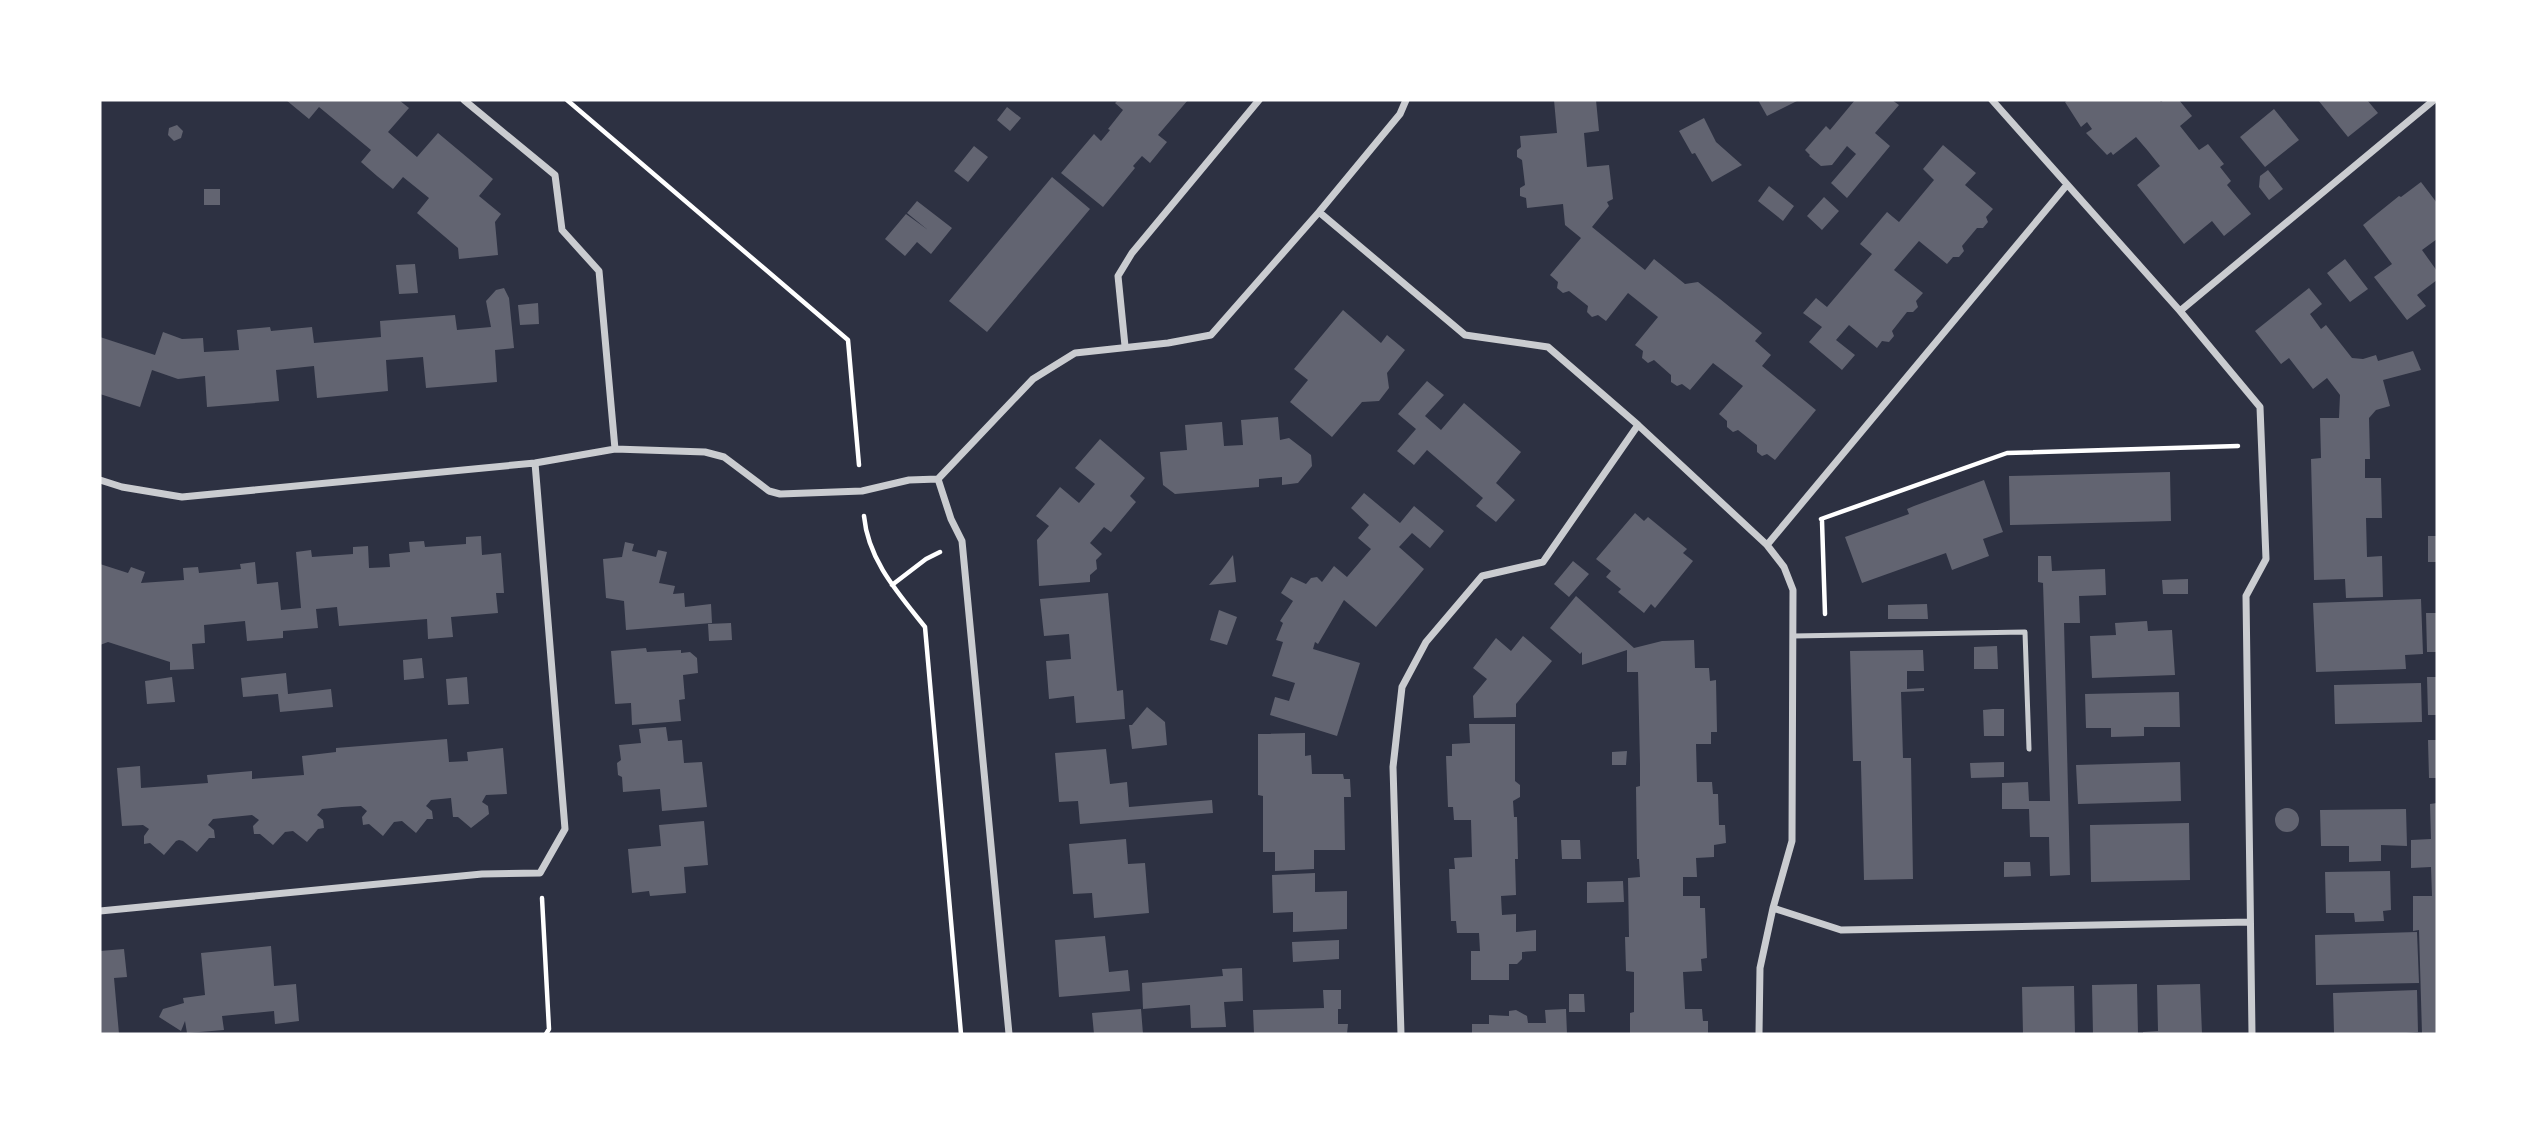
<svg xmlns="http://www.w3.org/2000/svg" width="2537" height="1134" viewBox="0 0 2537 1134" font-family="Karla,sans-serif">
  <style>
    .building { fill: #626471 }
    .lines { fill: none; stroke-linecap: round; stroke-linejoin: round }
    .path { stroke: #fff; stroke-width: 4.5 }
    .service { stroke: #caccd0; stroke-width: 5 }
    .minor { stroke: #caccd0; stroke-width: 7 }
  </style>
  <rect width="100%" height="100%" fill="#2d3142"/>
  <!-- building -->
  <path class="building" d="M286,100H399L409,108L388,132L403,145L417,157L438,133L493,179L479,196L501,214L495,222L498,255L459,259L458,248L417,213L429,198L403,177L393,189L377,176L361,162L371,150L319,107L309,119Z
    M1118,100H1188L1158,135L1167,142L1150,163L1142,156L1133,166L1135,168L1103,207L1061,173L1094,134L1101,141L1110,130L1108,129L1123,110L1115,103Z
    M1554,100H1596L1599,131L1584,133L1587,167L1609,165L1613,199L1607,202L1609,206L1592,227L1645,270L1654,259L1685,284L1698,282L1720,299L1762,333L1755,341L1771,355L1762,366L1816,410L1775,460L1767,454L1762,456L1757,452V445L1738,430L1733,432L1727,427V421L1719,414L1743,386L1713,363L1690,390L1682,384L1677,386L1671,382V375L1654,360L1648,363L1642,358L1643,351L1635,345L1658,317L1628,293L1606,321L1598,315L1592,317L1587,312L1588,306L1569,291L1563,293L1557,288L1558,282L1550,275L1581,238L1565,225L1563,204L1527,208L1526,198L1520,196V188L1525,185L1522,160L1517,157V150L1521,147L1520,136L1557,133Z
    M1758,100H1799L1767,116Z
    M1855,100H1892L1899,105L1875,133L1890,146L1847,198L1831,183L1856,154L1847,146L1832,165L1821,166L1809,156L1810,155L1805,150L1826,126L1830,130Z
    M2068,100H2159L2161,102L2164,100H2179L2192,116L2180,126L2199,150L2208,144L2224,164L2220,167L2231,181L2227,185L2251,214L2224,236L2212,221L2184,244L2137,185L2160,166L2148,151L2136,137L2113,155L2111,152L2107,155L2086,133L2092,129L2087,122L2081,127L2065,102Z
    M2318,100H2367L2378,113L2348,137Z
    M1007,107L1021,118L1010,131L997,120Z
    M2274,109L2299,140L2265,167L2240,137Z
    M1704,118L1716,142L1742,165L1712,182L1695,153L1692,154L1679,131Z
    M177,125L183,131L181,138L174,141L168,135L169,128Z
    M1943,145L1976,173L1965,185L1993,209L1986,217L1988,222L1983,228H1977L1962,246L1964,251L1959,257H1953L1947,264L1919,241L1894,270L1923,293L1916,301L1918,307L1913,312H1907L1892,331L1894,336L1889,342L1882,341L1877,348L1849,325L1836,340L1855,355L1842,370L1809,342L1822,327L1803,313L1816,298L1827,307L1872,254L1860,244L1887,212L1899,222L1934,180L1923,169Z
    M974,146L988,157L968,182L954,171Z
    M2268,170L2283,189L2269,200L2259,187L2260,176Z
    M1052,177L1090,209L987,332L949,301Z
    M2421,182L2437,203V239L2422,250L2437,271V280L2417,295L2426,306L2407,320L2374,277L2392,264L2363,225L2399,196L2401,197Z
    M1769,186L1794,206L1783,221L1758,201Z
    M204,189H220V205H204Z
    M1824,197L1839,211L1822,230L1807,216Z
    M917,201L952,228L931,254L917,242L905,256L885,239L906,214L928,230L907,213Z
    M2345,259L2368,289L2350,302L2327,273Z
    M415,264L418,293L399,294L396,265Z
    M504,288L509,298L514,348L495,350L497,382L426,388L423,357L386,360L388,391L317,398L314,366L276,370L279,401L207,407L205,376L178,379L152,370L140,407L100,394V337L155,355L163,332L182,339L203,338L204,352L239,350L237,330L270,327L271,331L312,327L314,343L381,337L380,321L455,315L457,330L491,327L486,301L496,290Z
    M2309,288L2322,304L2310,314L2321,329L2326,325L2352,358L2363,359L2376,355L2378,361L2413,351L2421,370L2383,380L2390,406L2376,410L2369,418L2370,459H2365V478H2381L2382,518H2366L2367,557L2382,556L2383,597L2346,598L2345,579L2314,580L2311,459L2321,458L2320,418H2339L2340,395L2327,378L2313,389L2289,358L2281,364L2255,331Z
    M538,303L539,324L520,325L518,305Z
    M1343,310L1381,343L1387,335L1405,350L1387,373L1389,388L1379,401L1362,402L1332,437L1290,402L1308,380L1294,369Z
    M1427,381L1444,395L1425,416L1441,430L1464,403L1521,452L1496,483L1515,500L1496,522L1476,506L1483,498L1427,450L1414,465L1397,451L1416,429L1398,414Z
    M1278,417L1280,440L1289,438L1311,455L1312,466L1298,483L1282,485V477L1259,479V487L1175,494L1163,485L1160,452L1187,450L1185,425L1222,422L1224,446L1243,445L1241,420Z
    M1100,439L1145,478L1130,496L1136,502L1111,532L1104,527L1090,543L1102,554L1096,560L1097,569L1090,575V582L1039,586L1037,540L1049,526L1036,516L1060,487L1079,503L1095,484L1075,468Z
    M2170,472L2171,521L2010,525L2009,476Z
    M1984,480L2003,532L1983,539L1989,556L1952,570L1946,553L1862,583L1845,537L1909,514L1907,509L1914,506Z
    M1364,493L1400,523L1414,506L1444,531L1430,548L1412,533L1399,547L1424,569L1376,627L1344,600L1318,644L1315,642L1313,649L1360,663L1337,736L1270,715L1275,697L1289,701L1295,683L1272,676L1283,642L1276,640L1283,623L1280,621L1293,601L1281,593L1291,577L1306,584L1311,578L1317,577L1322,582L1334,566L1347,577L1371,549L1358,538L1369,525L1351,508Z
    M1635,513L1644,521L1648,517L1687,549L1683,553L1693,561L1655,608L1651,604L1644,613L1618,592L1621,589L1606,577L1611,571L1596,559Z
    M481,536L482,555L501,553L504,593H496L498,613L451,617L453,637L428,639L427,619L339,626L337,607L316,609L318,628L283,631V638L247,641L245,621L204,625L205,643L192,644L194,669L170,670V662L108,642L100,645V564L128,573L131,567L145,572L141,583L184,580L183,568L198,567L199,573L241,569L240,564L255,562L257,584L278,582L281,610L301,608L296,552L311,550L312,557L353,554V547L368,546L369,568L390,567L389,554L410,552L409,542L424,541L425,547L466,544V537Z
    M2428,536H2437V562H2428Z
    M625,542L634,544L632,551L656,557L658,550L667,552L659,583L675,586L673,594L684,593L685,607L711,604L712,623L626,630L624,601L606,598L603,559L622,557Z
    M1233,555L1236,582L1209,585L1221,571Z
    M2038,556H2051L2052,571L2105,569L2106,595L2079,596L2080,623H2064L2070,875L2050,876L2049,837H2030L2029,809H2002V783L2028,782L2029,801H2050L2043,583L2038,582Z
    M1573,561L1589,574L1569,597L1554,584Z
    M2188,579V594H2163L2162,580Z
    M1108,593L1117,691L1123,690L1125,719L1076,723L1074,696L1049,699L1046,661L1071,659L1069,634L1044,636L1040,599Z
    M1576,596L1634,648L1662,641L1694,640L1695,668H1709L1710,681L1716,680L1717,732H1711V744H1696L1697,782H1712L1713,794H1718L1719,825H1725L1726,843L1714,845V857L1696,858L1697,877H1683V896H1700V908H1705L1707,958L1701,959L1702,971L1683,972L1685,1009H1702L1703,1021H1708V1034H1630V1013L1634,1012V972L1626,971L1625,937H1629L1628,878L1640,877L1639,859H1637L1636,787L1640,786V765L1638,672H1627V650L1582,665V652L1580,654L1550,628Z
    M2421,599L2423,654L2405,655L2406,669L2316,672L2313,603Z
    M1927,604L1928,619H1888V605Z
    M1219,610L1237,617L1227,645L1210,640Z
    M2426,613H2437V652H2427Z
    M2147,621L2148,631L2172,630L2175,675L2092,678L2090,636L2116,635L2115,623Z
    M731,623L732,640L709,641L708,624Z
    M1523,636L1552,661L1516,704V717L1474,718L1473,696L1487,679L1473,668L1496,638L1511,651Z
    M1997,646L1998,669H1974V647Z
    M646,648L647,652L681,650V653L690,652L697,658L698,673L683,675L685,699L679,700L681,721L632,725L631,703L615,704L611,651Z
    M1923,650L1924,671H1907V689L1924,688V691L1901,692L1903,758H1911L1913,879L1864,880L1861,765V761H1853L1850,651Z
    M422,658L424,678L404,680L403,660Z
    M286,673L288,694L331,689L333,707L280,712L278,694L243,697L241,678Z
    M172,677L175,702L147,704L145,681Z
    M467,677L469,704L448,705L446,679Z
    M2427,677H2437V715H2428Z
    M2421,683L2422,722L2335,724L2334,685Z
    M2179,692L2180,727H2144V736L2111,737V728H2086L2085,694Z
    M1147,707L1165,722L1167,745L1132,749L1129,725H1132Z
    M1993,709H2004V736H1984L1983,710Z
    M1469,724H1515V781L1520,785V797L1513,801L1514,817H1517L1518,859H1515L1516,895L1501,896L1502,915L1516,914V932L1536,930V951L1522,952V959L1517,964H1509V980H1471V951H1480L1479,933H1457L1456,921H1451L1449,869H1455L1454,858L1472,857L1471,820H1454L1453,807H1448L1446,756H1452V744L1470,743Z
    M666,727L668,741L682,740L684,763L702,762L707,807L662,811L660,789L623,792L622,777L618,775L617,763L621,760L619,745L641,743L639,729Z
    M1305,733V756L1311,755L1312,774H1343L1344,779H1350L1351,797H1344L1345,850H1314V869L1275,871V852H1263V796L1258,795V734Z
    M447,739L449,762L468,761L467,752L503,748L507,794L486,795L482,802L488,806L489,814L471,828L458,817H453L451,798L431,800L426,806L432,811L433,819H427L416,833L402,821L394,822L383,836L369,824L363,825L362,817L367,811L361,806L342,807L322,809L317,815L323,820L324,828L318,829L307,842L293,831L285,832L273,845L260,834H254L253,826L259,820L252,815L213,819L208,825L214,830L215,838H209L197,852L183,841L179,840L176,841L164,855L150,843L144,844V836L149,829L143,825L122,826L117,768L140,766L141,788L208,783L207,775L229,773L252,771V779L304,775L302,756L336,752V748Z
    M2428,740H2437V778H2429Z
    M1106,749L1110,784L1127,782L1129,807L1212,800L1213,813L1080,824L1078,801L1059,802L1055,753Z
    M1627,751L1626,765H1612V752Z
    M2004,762V777L1971,778L1970,763Z
    M2180,762L2181,801L2078,804L2076,765Z
    M2437,803V1034H2422L2419,930L2413,931V896H2432L2431,867L2411,868V840L2431,839L2430,804Z
    M2275 820a12 12 0 1 1 24 0a12 12 0 1 1-24 0Z
    M2406,809L2407,846L2381,845V861L2349,862V846H2321L2320,810Z
    M704,821L708,865L684,867L686,893L650,896L649,891L632,893L628,849L661,846L659,825Z
    M2189,823L2190,880L2091,882L2090,825Z
    M1126,839L1128,864L1145,863L1149,913L1094,918L1092,893L1073,894L1069,844Z
    M1561,840H1580L1581,859H1562Z
    M2004,862H2030L2031,876L2004,877Z
    M2390,871L2391,910L2383,911L2384,921L2355,922L2354,913H2326L2325,872Z
    M1315,873V892L1347,891V929L1293,932V912L1273,913L1272,875Z
    M1623,881L1624,902L1587,903V882Z
    M2417,932L2419,983L2316,985L2315,935Z
    M1105,936L1109,972L1128,970L1130,991L1059,997L1055,940Z
    M1339,940V959L1293,962L1292,942Z
    M271,946L274,986L296,984L299,1021L275,1024L274,1011L242,1014L222,1016L224,1030L187,1033L185,1021L181,1031L159,1017L163,1009L184,1003L183,998L205,995L201,953Z
    M124,949L127,977L114,978L119,1034H100V951Z
    M1242,968L1243,1001L1224,1002L1226,1027L1191,1028L1190,1005L1143,1009L1142,983L1223,976L1222,969Z
    M2137,984L2138,1034H2093L2092,985Z
    M2200,984L2202,1034H2143V1032L2158,1031L2157,985Z
    M2074,986L2075,1034H2023L2022,987Z
    M1323,990H1341V1009H1338V1024H1348L1347,1034H1254L1253,1010L1324,1008Z
    M2417,990L2418,1032L2394,1034L2334,1033L2333,993Z
    M1569,994H1584L1585,1012H1569Z
    M1141,1009L1143,1034H1094L1092,1013Z
    M1566,1009L1567,1034H1472V1024H1489V1015L1509,1016V1011L1516,1010L1527,1016L1528,1023H1546L1545,1010Z"/>
  <g class="lines">
    <!-- path -->
    <path class="path" d="M567,100L848,340L859,465
      M864,516C868,560 898,593 925,627L961,1034
      M1821,519L2007,453L2238,446
      M1822,521L1825,614
      M892,585L926,559L940,552
      M542,898L549,1029L546,1034"/>
    <!-- service -->
    <path class="service" d="M1793,636L2025,632L2029,749"/>
    <!-- minor -->
    <path class="minor" d="M464,100L555,175L562,230L599,271L615,449
      M1992,100L2180,311L2260,407L2266,559L2246,596L2252,1034
      M1319,212L1465,335L1548,347L1638,425L1767,545L1784,567L1793,590L1792,841L1773,908L1760,968L1759,1034
      M2180,311L2434,100
      M1125,346L1118,276L1132,253L1259,100
      M938,479L951,519L962,541L1009,1034
      M100,480L122,487L182,497L535,463L615,449L705,452L724,457L769,491L780,494L862,491L909,480L938,479L1033,379L1075,353L1168,343L1211,335L1319,212L1400,114L1406,100
      M1767,545L2066,186
      M1773,908L1841,930L2250,922
      M100,911L482,874L540,873L565,829L535,463
      M1401,1034L1393,767L1402,687L1426,642L1482,576L1543,562L1638,425"/>
  </g>
  <!-- border -->
  <rect width="2537" height="1134" fill="none" stroke="#ffffff" stroke-width="203"/>
</svg>
